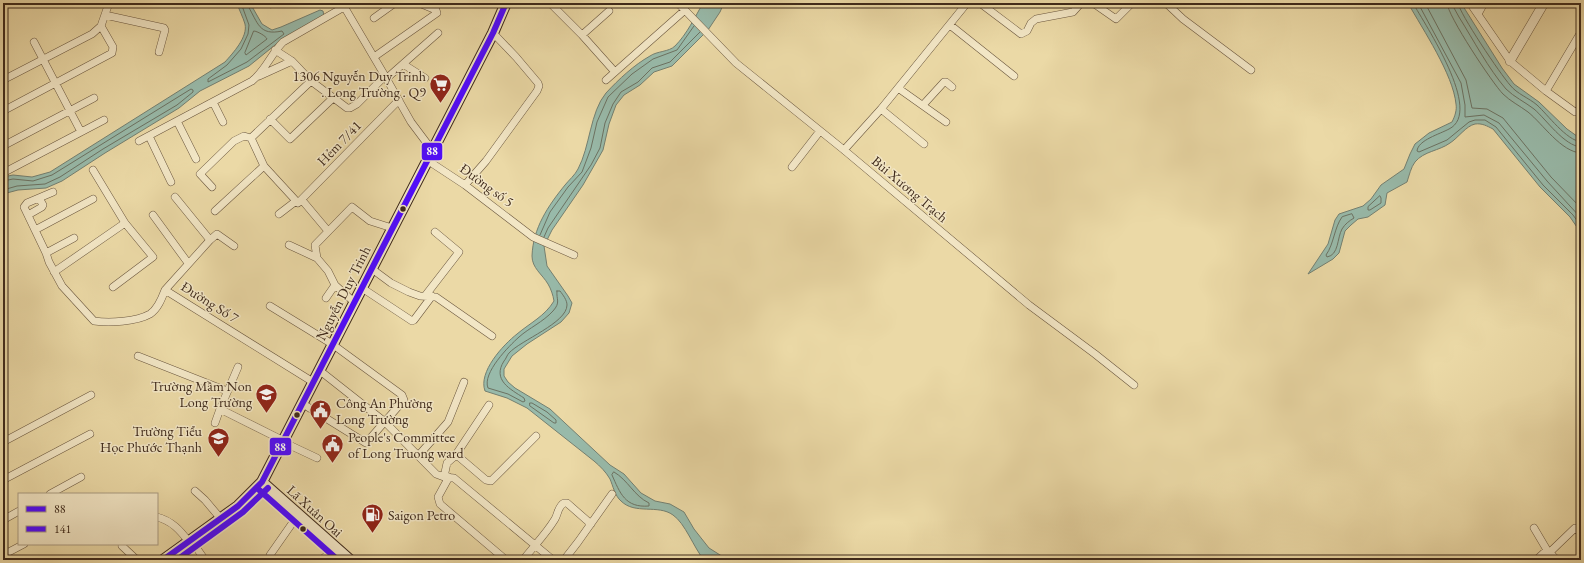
<svg xmlns="http://www.w3.org/2000/svg" width="1584" height="563" viewBox="0 0 1584 563" font-family="'EB Garamond',serif">
  <style>
    .water { fill: #98baaa; stroke: #748071 }
    .lines { fill: none; stroke-linecap: round; stroke-linejoin: round }
    .shore { stroke: #6c7262; stroke-width: 1 }
    .minor-casing { stroke: #6a563e; stroke-width: 8 }
    .tertiary-casing { stroke: #6a563e; stroke-width: 10 }
    .secondary-casing { stroke: #3f2a1b; stroke-width: 12 }
    .minor { stroke: #f2e6c5; stroke-width: 7 }
    .tertiary { stroke: #f2e6c5; stroke-width: 9 }
    .secondary { stroke: #f2e6c5; stroke-width: 10 }
    .bus-1-casing { stroke: #f2e6c5; stroke-width: 9 }
    .bus-2-casing { stroke: #f2e6c5; stroke-width: 9 }
    .bus-1 { stroke: #4f0aff; stroke-width: 6 }
    .bus-2 { stroke: #4f0aff; stroke-width: 6 }
    .bus-dot { fill: #3f2a1b; stroke: #f2e6c5; stroke-width: 1.5 }
    .labels { text-anchor: middle; stroke-width: 3; stroke-linejoin: round; paint-order: stroke }
    .poi-label { font-size: 14px; fill: #3f2a1b; stroke: #f2e6c5; text-anchor: end }
    .street-label { font-size: 14px; fill: #3f2a1b; stroke: #f2e6c5 }
    .line-badge { stroke: #f2e6c5; stroke-width: 1.5 }
    .badge-label { font-size: 11px; text-anchor: middle; font-weight: bold; fill: #fff }
  </style>
  <rect width="100%" height="100%" fill="#ebd9a6"/>
  <filter id="stains"><feTurbulence type="fractalNoise" baseFrequency=".005" numOctaves="4"/><feColorMatrix values="0 0 0 0 .2 0 0 0 0 .09 0 0 0 0 .02 0 0 0 .5 -.17"/></filter>
  <radialGradient id="worn" r=".72"><stop offset=".6" stop-color="#630" stop-opacity="0"/><stop offset="1" stop-color="#630" stop-opacity=".3"/></radialGradient>
  <!-- water -->
  <path class="water" d="M237,3H250L262,24L272,30L281,27L320,10L323,11L324,16L275,45L249,66L200,91L179,108L105,153L62,181L46,188L18,190L3,194V177L13,175L32,177L50,172L225,62C233,53 248,37 245,24C243,17 239,10 237,3Z
    M703,3H724L720,12L708,30L672,66L654,72L640,85L624,95L616,105L609,124L603,150L583,185L552,230L544,246L547,266L568,296L572,303L569,313L561,322L527,344L512,356L504,369V376L508,382L515,388L550,409L610,465L624,474L641,493L655,501L670,504L684,512L694,529L709,548L728,560H704C694,548 685,523 673,515C658,504 635,515 621,501C615,496 613,486 610,479C606,472 600,466 594,461L527,408L507,398L485,391C478,372 503,345 517,334C530,323 545,316 554,301C553,295 551,289 548,284C542,274 532,268 532,256C533,228 548,206 565,185C569,180 575,175 578,169C590,147 590,112 606,93C619,79 634,65 650,56C657,51 669,52 675,46C687,34 695,17 703,3Z
    M1408,3H1461L1502,68L1514,84L1539,102L1567,129L1581,139V233L1570,217L1540,187L1493,129C1487,126 1482,123 1475,124C1466,126 1458,138 1450,143C1439,151 1424,151 1415,162C1411,167 1409,176 1407,182L1387,193L1385,205L1368,217L1358,219L1351,225L1345,231L1339,253L1333,259L1308,274L1328,244L1335,220L1339,214L1363,206L1371,199L1381,185L1404,169L1410,154L1415,144L1429,133L1452,122C1455,116 1457,110 1456,104C1453,74 1423,30 1408,3Z"/>
  <g class="lines">
    <!-- shore -->
    <path class="shore" d="M241,3L249,25L248,34L241,49L227,65L208,79V82L247,62L284,34L282,31C259,36 258,23 248,6L247,3
      M1413,3C1425,25 1484,112 1449,129C1440,134 1418,140 1417,151L1419,152L1447,140L1469,122L1475,120H1485L1496,127L1543,185L1573,215L1581,226
      M1418,3L1461,83L1465,105V117L1484,115L1499,123L1547,181L1581,218
      M1425,3L1466,80L1472,108L1487,109L1503,118L1551,177L1581,208
      M1447,3C1447,15 1493,84 1503,94C1510,101 1520,106 1528,112C1543,124 1561,152 1581,153
      M1453,3L1454,8L1459,17C1474,41 1488,68 1506,89C1514,97 1525,102 1534,109C1546,119 1564,146 1581,147
      M1458,3C1459,13 1501,75 1510,85C1517,94 1529,98 1537,105C1548,115 1566,140 1581,142
      M254,31C257,31 266,36 267,39L246,55L245,53Z
      M3,181L13,179L33,181L52,175L191,89L193,90V92L177,105L103,149L60,177L45,184L17,186L3,190
      M1380,196L1381,198V203L1370,210H1368V207Z
      M1352,214L1354,218C1349,221 1345,224 1342,229C1337,238 1339,255 1327,257L1326,255C1334,244 1334,228 1342,217Z
      M540,235L550,212L568,187L582,172L591,148L597,122L608,97L632,74L653,59L677,50L694,26
      M544,237L548,228L591,165L600,148L605,123L613,104L621,92L638,82L652,68L670,62L700,32
      M557,291H560C563,295 567,300 567,305C567,323 521,340 509,353C507,355 506,359 504,361C492,380 510,389 524,398L525,401L523,402L508,394L488,388C482,373 509,346 519,337C529,328 543,322 553,311C561,302 556,300 557,291Z
      M530,403H532L547,412L556,420V423H554L530,406Z
      M614,472C628,480 634,496 649,503V506C625,508 620,493 612,475Z"/>
    <defs>
      <path id="minor" d="M342,3L385,76L411,122L432,150
        M550,3L582,35L615,72
        M678,3L736,63L844,150L1029,305L1095,354L1134,385
        M980,3L1021,34L1027,31L1031,23L1036,19L1073,12L1081,3
        M1093,3L1116,19L1132,3
        M1166,3L1183,19L1251,70
        M1470,3L1510,61L1546,91L1575,112L1581,110
        M271,4L273,3
        M1478,14L1484,3
        M105,15L164,28L165,30L159,52
        M374,18L395,3
        M950,25L1014,76
        M582,35L609,11
        M34,42L81,132
        M374,57L437,13L436,10L419,3
        M292,61L311,81
        M403,64L425,78
        M259,76L292,61L275,50
        M387,78L438,33
        M3,80L92,34L101,26L109,3
        M606,80L685,10
        M898,88L946,122
        M1546,91L1581,32
        M213,102L223,122
        M923,105L944,82H946L952,87
        M881,109L924,144
        M3,111L112,53L113,47L101,26
        M270,119L290,139L333,98
        M177,121L196,159
        M149,136L171,182
        M139,141L252,81C265,71 271,54 283,42L344,7L347,3
        M3,146L94,98
        M844,150L881,109L967,3
        M427,160L465,185L533,237L574,255
        M264,166L298,203L399,100
        M792,167L820,131
        M93,170L125,223L153,257L113,287
        M3,173L104,120
        M465,185L486,161L537,91L539,86L538,83L516,57L493,33
        M212,187L200,174L234,141L244,136L251,138L311,81L347,108H350L357,104L385,76
        M53,192L27,203L24,207L46,253L49,262L62,286L94,321C109,323 136,322 150,314C158,309 162,298 165,290L313,382
        M175,197L210,240L217,234L234,246
        M302,200L328,231
        M215,211L264,166L251,138
        M279,214L296,201
        M28,215L42,207L43,205L39,198
        M153,215L188,263
        M35,230L93,199
        M289,245L317,258L328,271L335,285L354,302
        M46,253L74,238
        M317,258L315,245L352,207L370,221L392,228
        M372,269L391,283L409,292L420,296L436,297L492,336
        M54,272L125,223
        M362,288L412,321L414,320L432,296
        M165,290L210,240
        M425,296L459,252L435,232
        M326,298L335,285
        M270,306L332,344L402,395L404,400L366,443L303,404
        M138,356L227,391
        M238,367L220,409L284,441
        M319,370L385,422L436,474L444,477L454,478L553,560
        M215,423L220,409
        M3,442L91,395
        M283,442L317,458
        M418,456L448,422L464,382
        M455,456L489,405
        M444,477L447,463L455,456L459,457L486,480L491,481L536,436
        M449,477L438,497L440,504L506,560
        M3,480L90,434
        M195,491L205,500L221,519
        M50,494L81,477
        M157,517C172,521 180,530 189,542
        M3,520L19,511
        M1534,528L1547,550L1557,560
        M191,540L205,560
        M122,546L137,560
        M1549,553L1575,528L1581,532
        M3,555L24,544
        M270,555L298,515
        M321,560L336,548
        M523,560C533,547 546,534 555,519C558,514 558,506 564,503H567L591,524
        M564,560L578,542L612,494
        M1536,560L1547,550"/>
      <path id="tertiary" d="M1510,61L1544,3"/>
      <path id="secondary" d="M262,482L350,560
        M163,560L238,506L262,482L493,33L506,3"/>
    </defs>
    <!-- minor casing -->
    <use href="#minor" class="minor-casing"/>
    <!-- tertiary casing -->
    <use href="#tertiary" class="tertiary-casing"/>
    <!-- secondary casing -->
    <use href="#secondary" class="secondary-casing"/>
    <!-- minor -->
    <use href="#minor" class="minor"/>
    <!-- tertiary -->
    <use href="#tertiary" class="tertiary"/>
    <!-- secondary -->
    <use href="#secondary" class="secondary"/>
    <defs>
      <path id="bus-1" d="M163,560L238,506L262,482L493,33L506,3"/>
      <path id="bus-2" d="M257,488L338,560
        M177,560L243,512L268,488"/>
    </defs>
    <!-- bus-1 casing -->
    <use href="#bus-1" class="bus-1-casing"/>
    <!-- bus-2 casing -->
    <use href="#bus-2" class="bus-2-casing"/>
    <!-- bus-1 -->
    <use href="#bus-1" class="bus-1"/>
    <!-- bus-2 -->
    <use href="#bus-2" class="bus-2"/>
  </g>
  <!-- icons -->
  <defs>
    <symbol id="supermarket-pin" viewBox="-11 -11 22 30"><path d="M0 17L-7.5 6A9.5 9.5 0 1 1 7.5 6Z" fill="#8f2418" stroke="#f2e6c5"/><path d="M-6-5.5h2.5l.6 2H6L4.5 2H-2.5L-4.4-4H-6ZM-1.5 3.2a1.3 1.3 0 1 0 .1 0ZM3 3.2a1.3 1.3 0 1 0 .1 0Z" fill="#fff"/></symbol>
    <symbol id="school-pin" viewBox="-11 -11 22 30"><path d="M0 17L-7.5 6A9.5 9.5 0 1 1 7.5 6Z" fill="#8f2418" stroke="#f2e6c5"/><path d="M0-5L7-2L0 1L-7-2ZM-4 1L0 2.5L4 1V4Q0 6-4 4Z" fill="#fff"/></symbol>
    <symbol id="civic-pin" viewBox="-11 -11 22 30"><path d="M0 17L-7.5 6A9.5 9.5 0 1 1 7.5 6Z" fill="#8f2418" stroke="#f2e6c5"/><path d="M-.6-6.5H3V-4.5H.6V-3L4-1V1h2V6H-6V1h2V-1L-.6-3ZM-1.2 2.5V6h2.4V2.5Z" fill="#fff"/></symbol>
    <symbol id="fuel-pin" viewBox="-11 -11 22 30"><path d="M0 17L-7.5 6A9.5 9.5 0 1 1 7.5 6Z" fill="#8f2418" stroke="#f2e6c5"/><path d="M-5.5-6h7V0h2V4h1.3V-2.5L3-4.5l.8-.8L6-3V5H2.5V1h-1V6h-7ZM-4.2-4.7v3.2H.2V-4.7Z" fill="#fff"/></symbol>
  </defs>
  <g fill-rule="evenodd">
    <use href="#supermarket-pin" x="428" y="72" width="25" height="34"/>
    <use href="#school-pin" x="254" y="382" width="25" height="34"/>
    <use href="#civic-pin" x="308" y="398" width="25" height="34"/>
    <use href="#school-pin" x="206" y="426" width="25" height="34"/>
    <use href="#civic-pin" x="320" y="432" width="25" height="34"/>
    <use href="#fuel-pin" x="360" y="502" width="25" height="34"/>
  </g>
  <!-- markers -->
  <g class="bus-dot">
    <circle cx="403" cy="209" r="3.5"/>
    <circle cx="297" cy="415" r="3.5"/>
    <circle cx="303" cy="529" r="3.5"/>
  </g>
  <g class="labels">
    <!-- poi labels -->
    <g class="poi-label">
      <text x="426" y="81">1306 Nguyễn Duy Trinh<tspan x="426" dy="16">. Long Trường . Q9</tspan></text>
      <text x="252" y="391">Trường Mầm Non<tspan x="252" dy="16">Long Trường</tspan></text>
      <text x="336" y="408" text-anchor="start">Công An Phường<tspan x="336" dy="16">Long Trường</tspan></text>
      <text x="202" y="436">Trường Tiểu<tspan x="202" dy="16">Học Phước Thạnh</tspan></text>
      <text x="348" y="442" text-anchor="start">People's Committee<tspan x="348" dy="16">of Long Truong ward</tspan></text>
      <text x="388" y="520" text-anchor="start">Saigon Petro</text>
    </g>
    <!-- street labels -->
    <g class="street-label">
      <text transform="translate(339 143) rotate(-46)" y="5">Hẻm 7/41</text>
      <text transform="translate(487 185) rotate(36)" y="5">Đường số 5</text>
      <text transform="translate(910 189) rotate(40)" y="5">Bùi Xương Trạch</text>
      <text transform="translate(343 293) rotate(-63)" y="5">Nguyễn Duy Trinh</text>
      <text transform="translate(210 302) rotate(32)" y="5">Đường Số 7</text>
      <text transform="translate(315 511) rotate(42)" y="5">Lã Xuân Oai</text>
    </g>
  </g>
  <g class="line-badge">
    <rect x="421" y="142" width="22" height="19" rx="4" fill="#4f0aff"/>
    <rect x="269" y="437" width="23" height="19" rx="4" fill="#4f0aff"/>
  </g>
  <g class="badge-label">
    <text x="432" y="155">88</text>
    <text x="280" y="451">88</text>
  </g>
  <!-- margin -->
  <rect width="1584" height="563" fill="none" stroke="#ebd9a6" stroke-width="16"/>
  <rect x="4" y="4" width="1576" height="555" fill="none" stroke="#3f2a1b" stroke-width="2"/>
  <rect x="8" y="8" width="1568" height="547" fill="none" stroke="#3f2a1b"/>
  <!-- legend -->
  <rect x="18" y="493" width="140" height="52" fill="#f2e6c5" stroke="#aa9b81"/>
  <rect x="26" y="506" width="20" height="6" fill="#4f0aff" stroke="#aa9b81"/>
  <text x="54" y="513" font-size="12" fill="#3f2a1b">88</text>
  <rect x="26" y="526" width="20" height="6" fill="#4f0aff" stroke="#aa9b81"/>
  <text x="54" y="533" font-size="12" fill="#3f2a1b">141</text>
  <rect width="100%" height="100%" filter="url(#stains)"/>
  <rect width="100%" height="100%" fill="url(#worn)"/>
</svg>
